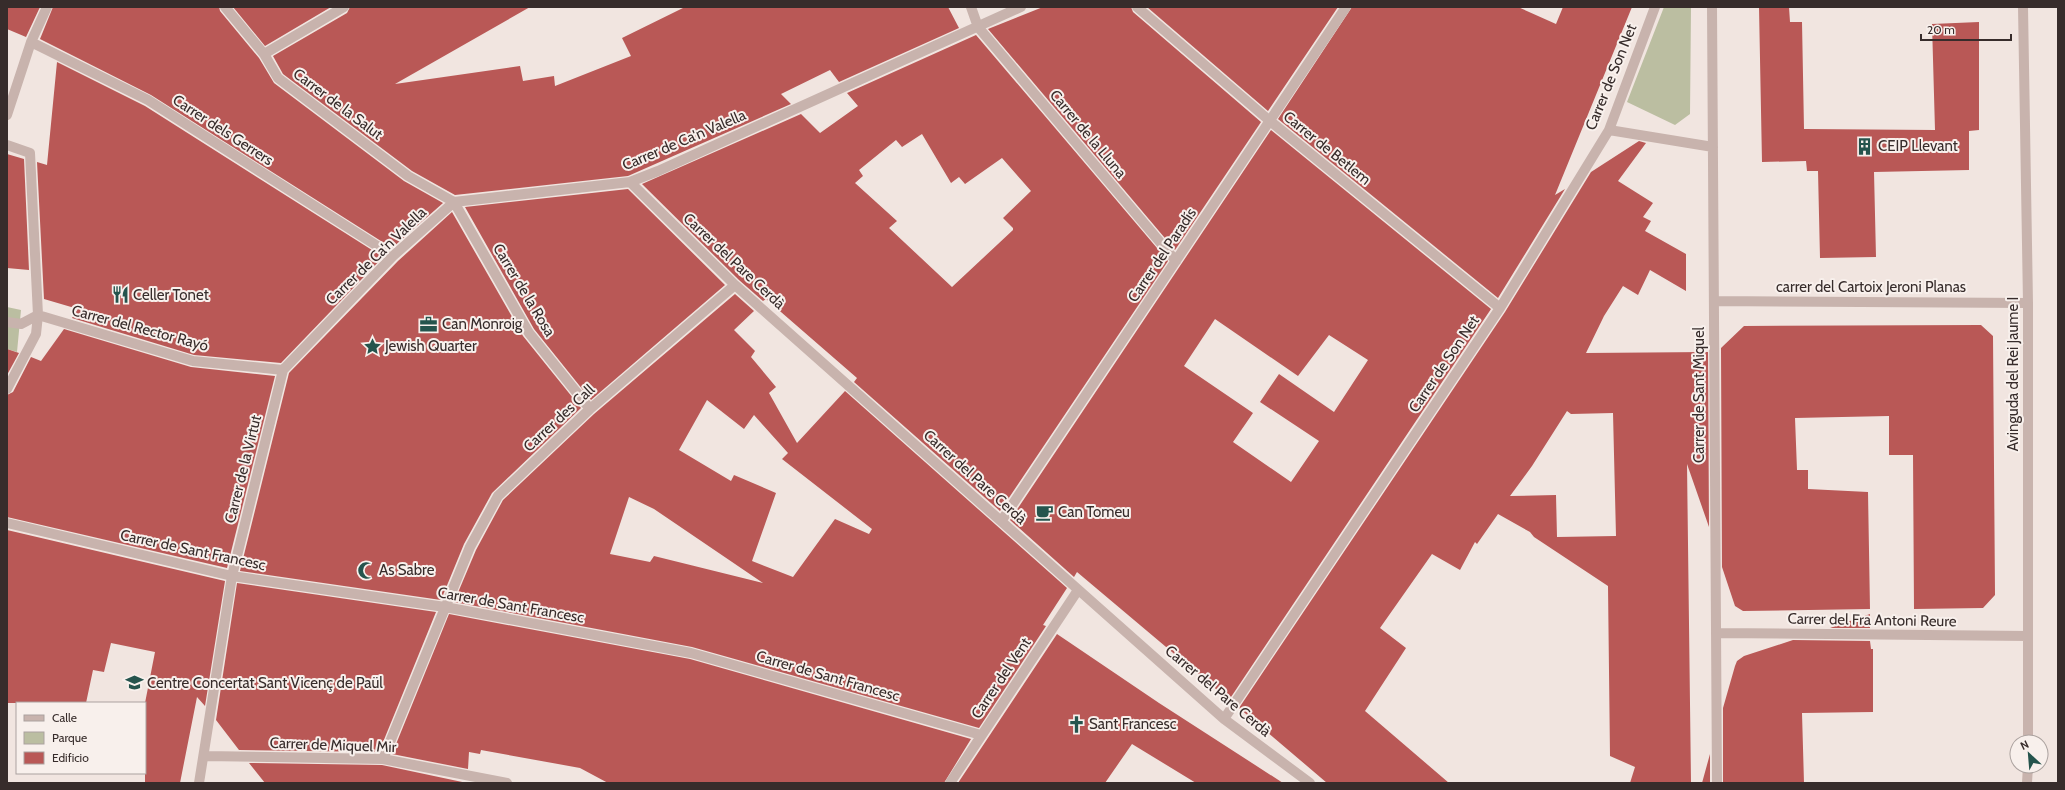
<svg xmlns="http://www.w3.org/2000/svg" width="2065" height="790" viewBox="0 0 2065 790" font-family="Cabin,sans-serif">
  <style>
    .green { fill: #bbbea1 }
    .building { fill: #b95856; fill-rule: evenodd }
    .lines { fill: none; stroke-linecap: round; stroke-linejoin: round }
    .minor { stroke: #c8b3ad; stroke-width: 10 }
    .labels { text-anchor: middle; stroke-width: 4; stroke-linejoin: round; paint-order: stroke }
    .street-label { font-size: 15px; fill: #372c2b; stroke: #f8f0ec }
    .poi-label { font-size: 15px; fill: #372c2b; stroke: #f8f0ec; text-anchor: start }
  </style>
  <rect width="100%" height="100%" fill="#f1e5e0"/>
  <!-- green -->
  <path class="green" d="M1664,7H1691L1690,114L1675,125L1627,102Z
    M7,307L21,310L17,352L7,349Z"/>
  <!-- building -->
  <path class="building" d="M7,7H40L26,37L7,29Z
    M53,7H219L220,11L259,58L274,83L404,181L443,203L392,248L151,95L40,39Z
    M233,7H331L265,46Z
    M350,7H530L395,84L520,66L523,81L554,76L555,86L631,56L622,38L685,7H948L959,28L839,82L830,70L781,94L791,104L628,176L455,195L412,171L283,74L273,56L347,13Z
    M1043,7H1131L1133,12L1261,122L1175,250L988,29Z
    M1147,7H1338L1268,111Z
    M1352,7H1518L1556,24L1563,7H1632L1555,195L1565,189L1498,298L1278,119Z
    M1759,7H1789L1790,22H1802L1804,129L1935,130L1932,24L1979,22V130L1969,131V170L1874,172L1876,257L1820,258L1818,171H1807L1806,161L1762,162Z
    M976,35L1168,261L1000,511L854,382L857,378L766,299L763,301L739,280L642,184L801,114L820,133L858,106L847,93ZM922,134L951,183L959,177L965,184L1002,158L1031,191L1003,218L1013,228V230L952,287L889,228L897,221L855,183L863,176L859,170L896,140L902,147Z
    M57,62L145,106L383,257L281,363L194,355L72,318L78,309L44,299L37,162L47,165Z
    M1271,130L1491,309L1229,700L1077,572L1074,577L1010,520ZM1215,319L1298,376L1329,335L1368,360L1334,412L1279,374L1260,402L1319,441L1291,482L1233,442L1253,413L1184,366Z
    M1639,141L1646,143L1618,181L1653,203L1643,217L1651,221L1645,231L1686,254V291L1650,270L1638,295L1623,286L1604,316L1586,353L1708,352L1709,527L1687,464L1691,783H1630L1635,767L1610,756L1608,586L1534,537L1530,532L1498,514L1477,544L1475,542L1460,570L1432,554L1380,628L1406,648L1365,711L1449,783H1327L1239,708L1505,312L1591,172ZM1567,411L1571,414L1613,413L1616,536L1557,537L1556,495L1510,496L1532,466Z
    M7,154L24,159L29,270L7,268Z
    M628,189L725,285L591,400L534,329L465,207Z
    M452,212L523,336L581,408L492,493L464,544L441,600L240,571L289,373L398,261Z
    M735,294L754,311L734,330L755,351L751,357L776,387L769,393L797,443L845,391L1067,588L1043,625L1046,626L979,728L692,647L454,602L476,550L503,500L594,414ZM707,400L744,429L754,415L788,453L782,459L872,529L869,534L835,519L793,577L752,561L776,493L734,475L731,481L679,450ZM629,497L654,509L763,583L654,556L650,562L610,554Z
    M1981,325L1993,336L1995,595L1983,608L1914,609L1913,455H1889V416L1795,418L1797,470H1808V489L1868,492L1870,609L1743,611L1735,606L1722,567L1721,348L1744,326Z
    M64,329L191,367L275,376L227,568L7,517V395L13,392L31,357L41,361Z
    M7,349L19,353L7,375Z
    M7,530L225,581L205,706L197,697L180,783H145V703L155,652L111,643L104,672L93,670L86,703H7Z
    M237,583L436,612L379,752L239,750L216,720Z
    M449,614L690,659L971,739L944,783H608L580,768L481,750L480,754L469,752L468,769L392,754Z
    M1870,614V628H1830Z
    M1057,634L1159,703L1283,783H1196L1132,744L1105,783H958Z
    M1793,640L1870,641L1871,649H1873V712L1802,713L1804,783H1723V708L1735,666L1737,661L1744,656Z
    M1710,754V783H1702Z
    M249,763L382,765L467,783H265Z"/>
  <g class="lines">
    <!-- minor -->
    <path class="minor" d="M225,7L264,54L278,78L408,176L454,202
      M971,7L978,27L1176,261
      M1137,7L1270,121L1500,308
      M1712,7L1717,783
      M2023,7L2028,303V742
      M31,42L148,100L393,256
      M264,54L344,7
      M7,115L31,42L47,7
      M1609,130L1713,147
      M7,145L30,153L38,315L36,334L7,389
      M630,182L735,285L1224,719L1310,783
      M454,202L529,333L590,409
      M1714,301L2028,303
      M38,315L193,361L283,370
      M7,322L21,324L38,315
      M1002,520L1346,7
      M7,523L232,576L445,607L691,653L981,735
      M1716,633L2028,636
      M1224,719L1500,308L1609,130L1655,7
      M204,756L383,759L507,783
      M383,759L470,547L498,496L590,409L735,285
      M199,783L232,576L283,370L393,256L454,202L630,182L658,171L1021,7
      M950,783L1078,590
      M2027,783L2028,766"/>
  </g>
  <!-- icons -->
  <defs>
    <symbol id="building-bare" viewBox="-9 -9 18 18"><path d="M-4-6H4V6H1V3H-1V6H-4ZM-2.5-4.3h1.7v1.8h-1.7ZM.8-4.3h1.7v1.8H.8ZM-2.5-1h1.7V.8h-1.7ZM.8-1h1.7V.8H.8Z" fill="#25544d" stroke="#f8f0ec" stroke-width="2.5" paint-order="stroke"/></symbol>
    <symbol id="restaurant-bare" viewBox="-9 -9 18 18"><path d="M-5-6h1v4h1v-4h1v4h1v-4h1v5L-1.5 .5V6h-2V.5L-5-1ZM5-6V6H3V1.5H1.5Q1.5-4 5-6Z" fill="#25544d" stroke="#f8f0ec" stroke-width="2.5" paint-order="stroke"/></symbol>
    <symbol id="office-bare" viewBox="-9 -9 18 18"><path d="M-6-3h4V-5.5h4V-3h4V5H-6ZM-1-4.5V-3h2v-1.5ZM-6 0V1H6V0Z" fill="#25544d" stroke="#f8f0ec" stroke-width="2.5" paint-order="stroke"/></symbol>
    <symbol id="sight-bare" viewBox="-9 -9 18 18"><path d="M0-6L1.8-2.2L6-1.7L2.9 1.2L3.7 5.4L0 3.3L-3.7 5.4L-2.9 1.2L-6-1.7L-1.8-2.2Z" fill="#25544d" stroke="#f8f0ec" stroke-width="2.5" paint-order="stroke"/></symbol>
    <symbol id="cafe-bare" viewBox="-9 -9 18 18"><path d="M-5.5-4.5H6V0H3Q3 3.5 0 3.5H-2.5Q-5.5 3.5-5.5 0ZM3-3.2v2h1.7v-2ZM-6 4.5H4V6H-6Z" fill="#25544d" stroke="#f8f0ec" stroke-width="2.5" paint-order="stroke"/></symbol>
    <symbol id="mosque-bare" viewBox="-9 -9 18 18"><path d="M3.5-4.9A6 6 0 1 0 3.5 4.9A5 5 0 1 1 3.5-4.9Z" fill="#25544d" stroke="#f8f0ec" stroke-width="2.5" paint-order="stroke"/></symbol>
    <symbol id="school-bare" viewBox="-9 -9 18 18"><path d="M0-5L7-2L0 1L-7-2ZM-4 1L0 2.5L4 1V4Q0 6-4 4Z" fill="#25544d" stroke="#f8f0ec" stroke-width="2.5" paint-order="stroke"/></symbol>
    <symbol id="church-bare" viewBox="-9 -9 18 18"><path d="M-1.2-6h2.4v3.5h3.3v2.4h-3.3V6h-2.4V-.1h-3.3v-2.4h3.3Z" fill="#25544d" stroke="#f8f0ec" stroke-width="2.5" paint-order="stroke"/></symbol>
  </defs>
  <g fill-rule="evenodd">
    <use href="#building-bare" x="1852" y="134" width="25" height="25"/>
    <use href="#restaurant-bare" x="108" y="282" width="25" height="25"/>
    <use href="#office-bare" x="416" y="312" width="25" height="25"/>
    <use href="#sight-bare" x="360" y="334" width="25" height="25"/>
    <use href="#cafe-bare" x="1032" y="500" width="25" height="25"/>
    <use href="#mosque-bare" x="354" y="558" width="25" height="25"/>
    <use href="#school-bare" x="122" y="670" width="25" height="25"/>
    <use href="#church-bare" x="1064" y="712" width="25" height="25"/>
  </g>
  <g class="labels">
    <!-- street labels -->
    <g class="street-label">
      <text transform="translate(1611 77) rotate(-68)" y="5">Carrer de Son Net</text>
      <text transform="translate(338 104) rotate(37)" y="5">Carrer de la Salut</text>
      <text transform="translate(223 130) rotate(33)" y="5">Carrer dels Gerrers</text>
      <text transform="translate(1088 134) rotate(50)" y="5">Carrer de la Lluna</text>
      <text transform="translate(684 140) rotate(-23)" y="5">Carrer de Ca'n Valella</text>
      <text transform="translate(1327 148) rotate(39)" y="5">Carrer de Betlem</text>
      <text transform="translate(1162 255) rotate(-56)" y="5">Carrer del Paradís</text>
      <text transform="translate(376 256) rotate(-44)" y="5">Carrer de Ca'n Valella</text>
      <text transform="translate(734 261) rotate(43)" y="5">Carrer del Pare Cerdà</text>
      <text x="1871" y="292">carrer del Cartoix Jeroni Planas</text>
      <text transform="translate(524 290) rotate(59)" y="5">Carrer de la Rosa</text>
      <text transform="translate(140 328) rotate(15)" y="5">Carrer del Rector Rayó</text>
      <text transform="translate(1444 364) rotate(-56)" y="5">Carrer de Son Net</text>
      <text transform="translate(2013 374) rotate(-90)" y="5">Avinguda del Rei Jaume I</text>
      <text transform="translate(1699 395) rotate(-90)" y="5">Carrer de Sant Miquel</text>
      <text transform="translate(559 418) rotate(-43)" y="5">Carrer des Call</text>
      <text transform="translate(243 469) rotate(-76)" y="5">Carrer de la Virtut</text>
      <text transform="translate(975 477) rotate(42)" y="5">Carrer del Pare Cerdà</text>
      <text transform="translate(193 550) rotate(12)" y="5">Carrer de Sant Francesc</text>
      <text transform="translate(511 605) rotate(10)" y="5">Carrer de Sant Francesc</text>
      <text transform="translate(1872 620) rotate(1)" y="5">Carrer del Fra Antoni Reure</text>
      <text transform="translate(828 676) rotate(16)" y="5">Carrer de Sant Francesc</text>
      <text transform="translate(1001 678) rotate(-56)" y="5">Carrer del Vent</text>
      <text transform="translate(1218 691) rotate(40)" y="5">Carrer del Pare Cerdà</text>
      <text transform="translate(333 745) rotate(2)" y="5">Carrer de Miquel Mir</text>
    </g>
    <!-- poi labels -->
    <g class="poi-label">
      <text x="1878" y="151">CEIP Llevant</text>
      <text x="133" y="300">Celler Tonet</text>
      <text x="442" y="329">Can Monroig</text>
      <text x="385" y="351">Jewish Quarter</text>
      <text x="1058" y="517">Can Tomeu</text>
      <text x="379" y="575">As Sabre</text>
      <text x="147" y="688">Centre Concertat Sant Vicenç de Paül</text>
      <text x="1089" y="729">Sant Francesc</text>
    </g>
  </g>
  <!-- border -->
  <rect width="2065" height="790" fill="none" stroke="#372c2b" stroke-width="16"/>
  <!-- legend -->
  <rect x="16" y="702" width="130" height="72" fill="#f8f0ec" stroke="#aba29f"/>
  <rect x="24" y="715" width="20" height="6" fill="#c8b3ad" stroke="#aba29f"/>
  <text x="52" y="722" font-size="12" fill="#372c2b">Calle</text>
  <rect x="24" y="732" width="20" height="12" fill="#bbbea1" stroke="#aba29f"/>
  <text x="52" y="742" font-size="12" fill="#372c2b">Parque</text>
  <rect x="24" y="752" width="20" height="12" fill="#b95856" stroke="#aba29f"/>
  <text x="52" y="762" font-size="12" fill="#372c2b">Edificio</text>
  <!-- north arrow -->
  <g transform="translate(2029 754) rotate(334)"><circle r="19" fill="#f8f0ec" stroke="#aba29f"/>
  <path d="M0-3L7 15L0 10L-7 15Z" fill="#25544d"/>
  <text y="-6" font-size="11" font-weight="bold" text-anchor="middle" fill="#372c2b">N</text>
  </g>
  <!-- scale -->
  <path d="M1921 34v6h90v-6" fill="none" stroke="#372c2b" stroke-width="2"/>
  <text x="1927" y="34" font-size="12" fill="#372c2b" stroke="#f8f0ec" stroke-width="3" paint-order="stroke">20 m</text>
</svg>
